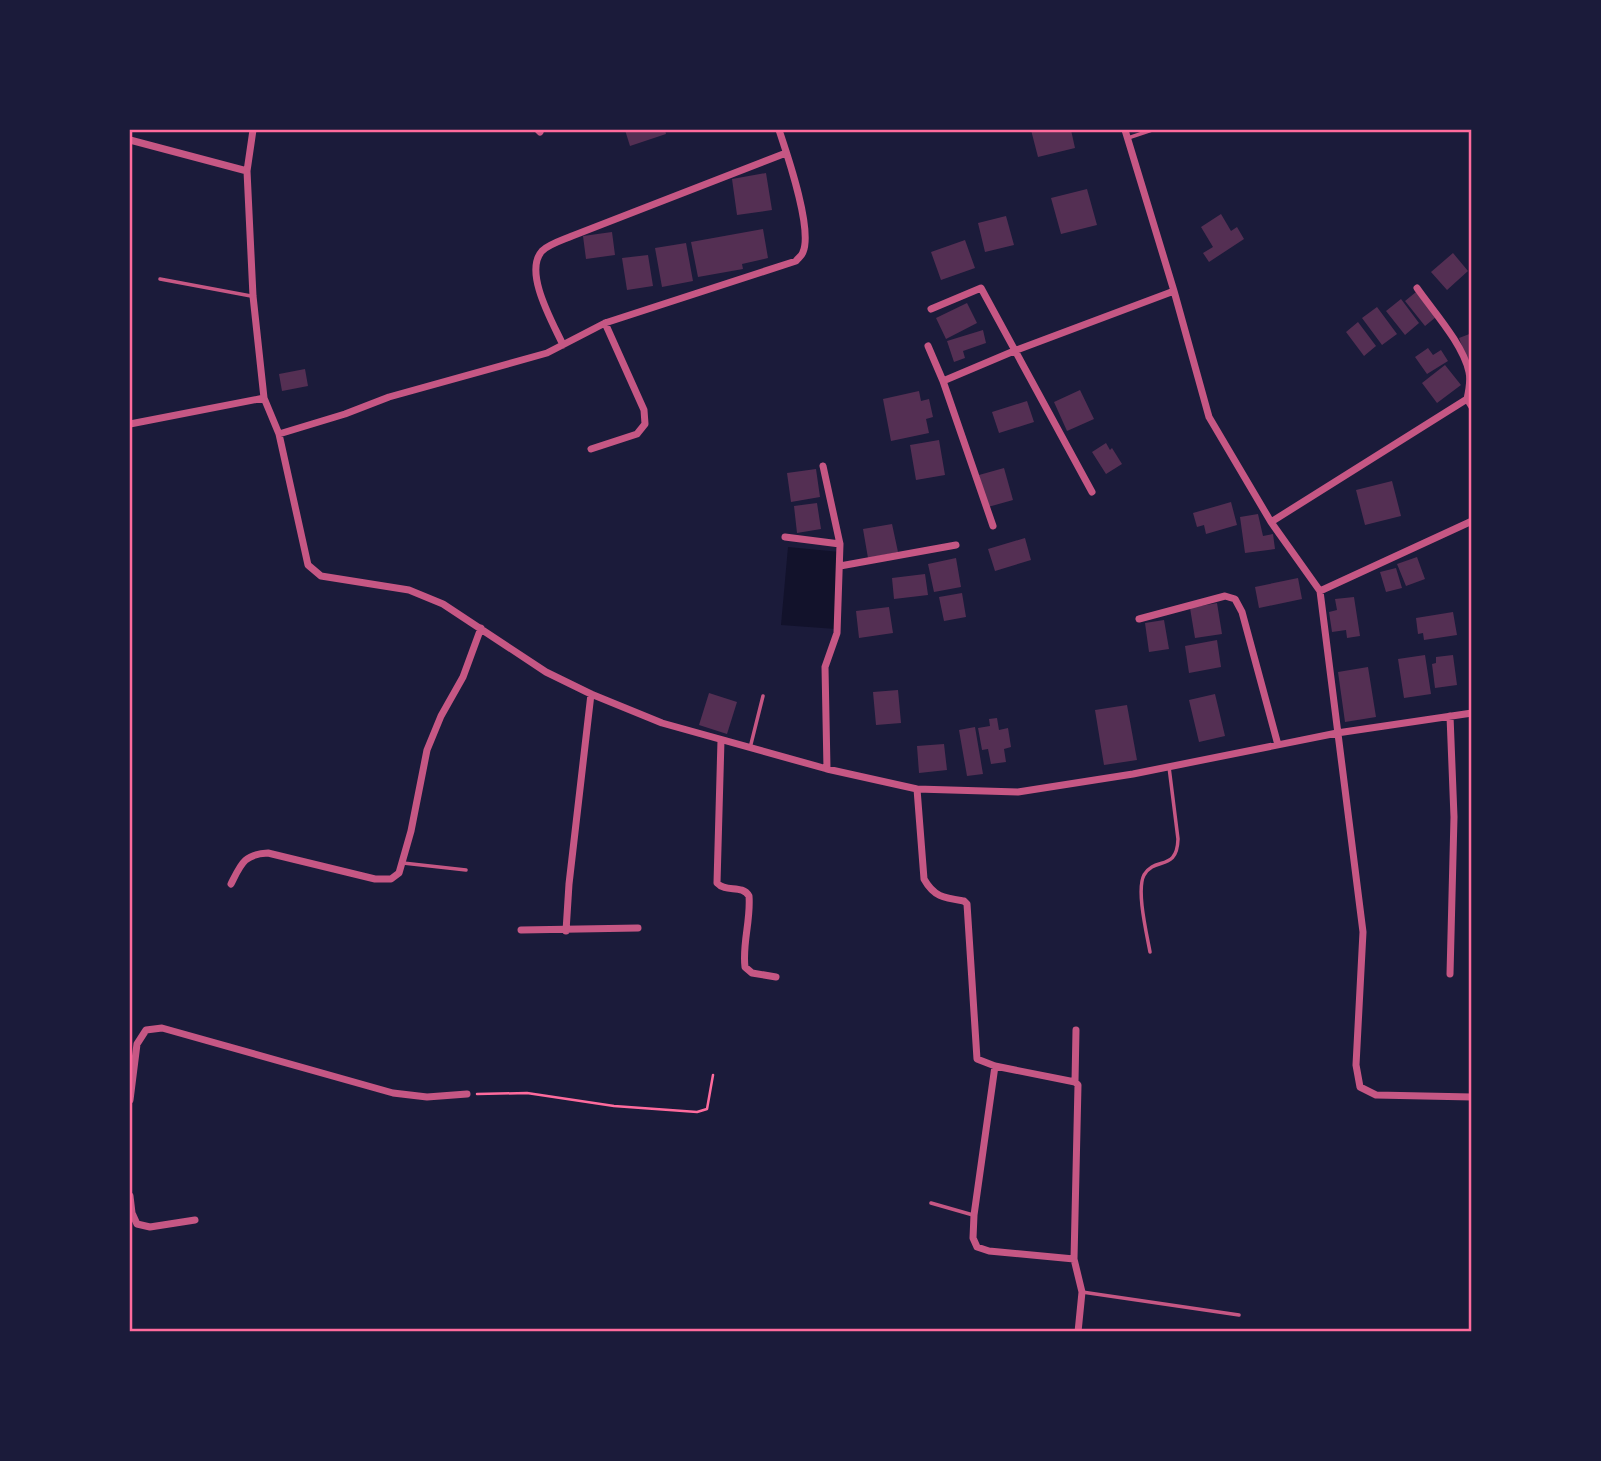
<svg xmlns="http://www.w3.org/2000/svg" width="1601" height="1461" viewBox="0 0 1601 1461" font-family="'PT Sans',sans-serif">
  <style>
    .water { fill: #12122b }
    .building { fill: #542f53 }
    .lines { fill: none; stroke-linecap: round; stroke-linejoin: round }
    .path { stroke: #ff6b9d; stroke-width: 2.5 }
    .service { stroke: #c65784; stroke-width: 3.5 }
    .minor { stroke: #c65784; stroke-width: 7 }
    .neatline { fill: none; stroke: #ff6b9d; stroke-width: 2.5 }
  </style>
  <rect width="100%" height="100%" fill="#1b1b3a"/>
  <!-- water -->
  <path class="water" d="M788,547L840,552L836,629L781,625Z"/>
  <!-- building -->
  <path class="building" d="M625,130H665L666,134L630,146Z
    M1031,130H1071L1075,148L1038,157Z
    M766,173L772,210L737,215L732,179Z
    M1087,189L1097,225L1061,234L1051,198Z
    M1221,214L1231,231L1237,227L1244,239L1209,262L1203,253L1213,247L1201,227Z
    M1006,216L1014,245L985,252L978,223Z
    M763,229L768,258L742,264L743,269L698,277L691,242Z
    M612,232L615,255L586,259L583,236Z
    M965,240L975,268L941,280L931,252Z
    M686,243L693,281L662,287L655,248Z
    M1453,253L1468,271L1447,290L1431,272Z
    M648,255L653,286L627,290L622,258Z
    M1416,292L1436,317L1425,326L1405,301Z
    M1401,299L1419,323L1405,335L1386,311Z
    M967,303L977,323L946,339L936,318Z
    M1377,307L1397,334L1382,345L1362,318Z
    M1358,322L1376,346L1364,356L1346,332Z
    M983,330L986,343L963,351L965,358L954,362L947,341Z
    M1472,333V363L1469,365L1459,338Z
    M1428,348L1433,355L1441,350L1448,361L1427,374L1415,357Z
    M1445,365L1461,385L1437,403L1422,383Z
    M305,369L308,386L282,391L279,374Z
    M1080,390L1094,419L1067,431L1054,402Z
    M919,391L921,401L929,399L933,417L926,419L929,433L891,441L883,399Z
    M1027,401L1034,422L999,433L992,412Z
    M939,440L945,475L916,480L910,445Z
    M1106,443L1110,450L1112,448L1122,464L1106,474L1092,452Z
    M1004,468L1013,500L988,507L979,475Z
    M816,469L820,497L791,502L787,473Z
    M1392,481L1401,516L1365,525L1356,490Z
    M1231,502L1237,525L1206,534L1204,525L1197,527L1193,513Z
    M817,503L821,529L797,533L794,506Z
    M1258,514L1263,536L1273,534L1275,549L1245,553L1240,517Z
    M892,524L898,552L868,558L863,529Z
    M1025,538L1031,560L995,571L988,549Z
    M1417,557L1425,579L1406,586L1397,564Z
    M956,558L961,587L934,592L928,564Z
    M1396,568L1402,588L1386,592L1380,572Z
    M925,574L928,595L894,599L892,578Z
    M1298,578L1302,599L1259,608L1255,587Z
    M962,593L966,617L944,621L939,597Z
    M1354,597L1360,636L1347,638L1346,630L1332,632L1329,612L1337,610L1335,599Z
    M1217,603L1222,634L1195,638L1190,608Z
    M889,607L893,633L859,638L856,611Z
    M1453,612L1457,635L1424,640L1423,633L1418,634L1416,618Z
    M1164,620L1169,649L1149,652L1145,623Z
    M1217,640L1221,667L1189,673L1185,646Z
    M1425,655L1431,694L1404,698L1398,659Z
    M1453,655L1457,685L1435,688L1432,664L1436,663V657Z
    M1368,667L1376,717L1345,722L1338,672Z
    M898,690L901,723L876,725L873,692Z
    M709,693L737,702L727,734L699,725Z
    M1215,694L1225,736L1199,742L1189,700Z
    M1127,705L1137,760L1104,765L1095,710Z
    M997,718L999,730L1008,728L1011,747L1004,749L1006,762L991,764L988,749L982,750L978,728L990,726L989,719Z
    M975,727L983,774L967,776L959,730Z
    M944,744L947,770L919,773L917,746Z"/>
  <g class="lines">
    <!-- path -->
    <path class="path" d="M477,1094L527,1093L614,1106L697,1112L707,1109L713,1075"/>
    <!-- service -->
    <path class="service" d="M1128,138L1152,130
      M160,279L251,296
      M750,748L763,696
      M403,863L466,870
      M1150,952C1147,935 1136,890 1144,875C1155,856 1177,872 1178,839L1169,767
      M931,1203L973,1215
      M1082,1292L1239,1315"/>
    <!-- minor -->
    <path class="minor" d="M253,130L247,171L253,296L264,398L279,434L308,565L321,576L409,590L443,604L546,672L591,694L662,723L827,769L917,789L1018,792L1133,774L1337,733L1472,713
      M538,130L540,132
      M1125,130L1174,291L1209,417L1271,522L1320,591L1363,932L1356,1065L1360,1087L1376,1095L1472,1097
      M130,140L247,171
      M1417,288C1433,311 1463,344 1469,372C1471,381 1469,390 1467,399
      M931,309L981,288L1092,492
      M563,345C553,323 523,272 542,251C549,244 563,240 572,236L786,153
      M928,346L943,381L1014,351L1174,291
      M943,381L993,526
      M130,424L264,398
      M279,434L345,414L389,397L547,353L605,323L796,261C798,258 802,256 803,252C813,229 787,154 779,130
      M591,449L637,434L645,424L644,410L605,323
      M823,466L840,544L837,633L825,667L827,769
      M1271,522L1467,399L1472,407
      M785,537L840,544
      M840,566L956,545
      M1320,591L1472,521
      M1139,619L1225,596L1235,599L1242,612L1278,745
      M721,740L717,883C726,893 742,884 749,896C751,920 742,944 745,967L752,973L776,977
      M917,789L924,879C934,897 944,898 964,901L967,904L977,1059L995,1066L1075,1082L1078,1085L1074,1259L989,1251L977,1247L973,1238L974,1215L995,1066
      M231,884C241,864 244,854 268,853L375,879H391L399,873L411,831L427,750L441,716L463,677L481,628
      M521,930L638,928
      M566,931L569,884L591,694
      M1450,974L1454,817L1450,716
      M1075,1082L1076,1030
      M130,1100L137,1044L146,1030L162,1028L393,1093L427,1097L467,1094
      M130,1196L132,1213L137,1224L150,1227L195,1220
      M1074,1259L1082,1292L1078,1332"/>
  </g>
  <!-- border -->
  <rect width="1601" height="1461" fill="none" stroke="#1b1b3a" stroke-width="262"/>
  <rect x="131" y="131" width="1339" height="1199" class="neatline"/>
</svg>
